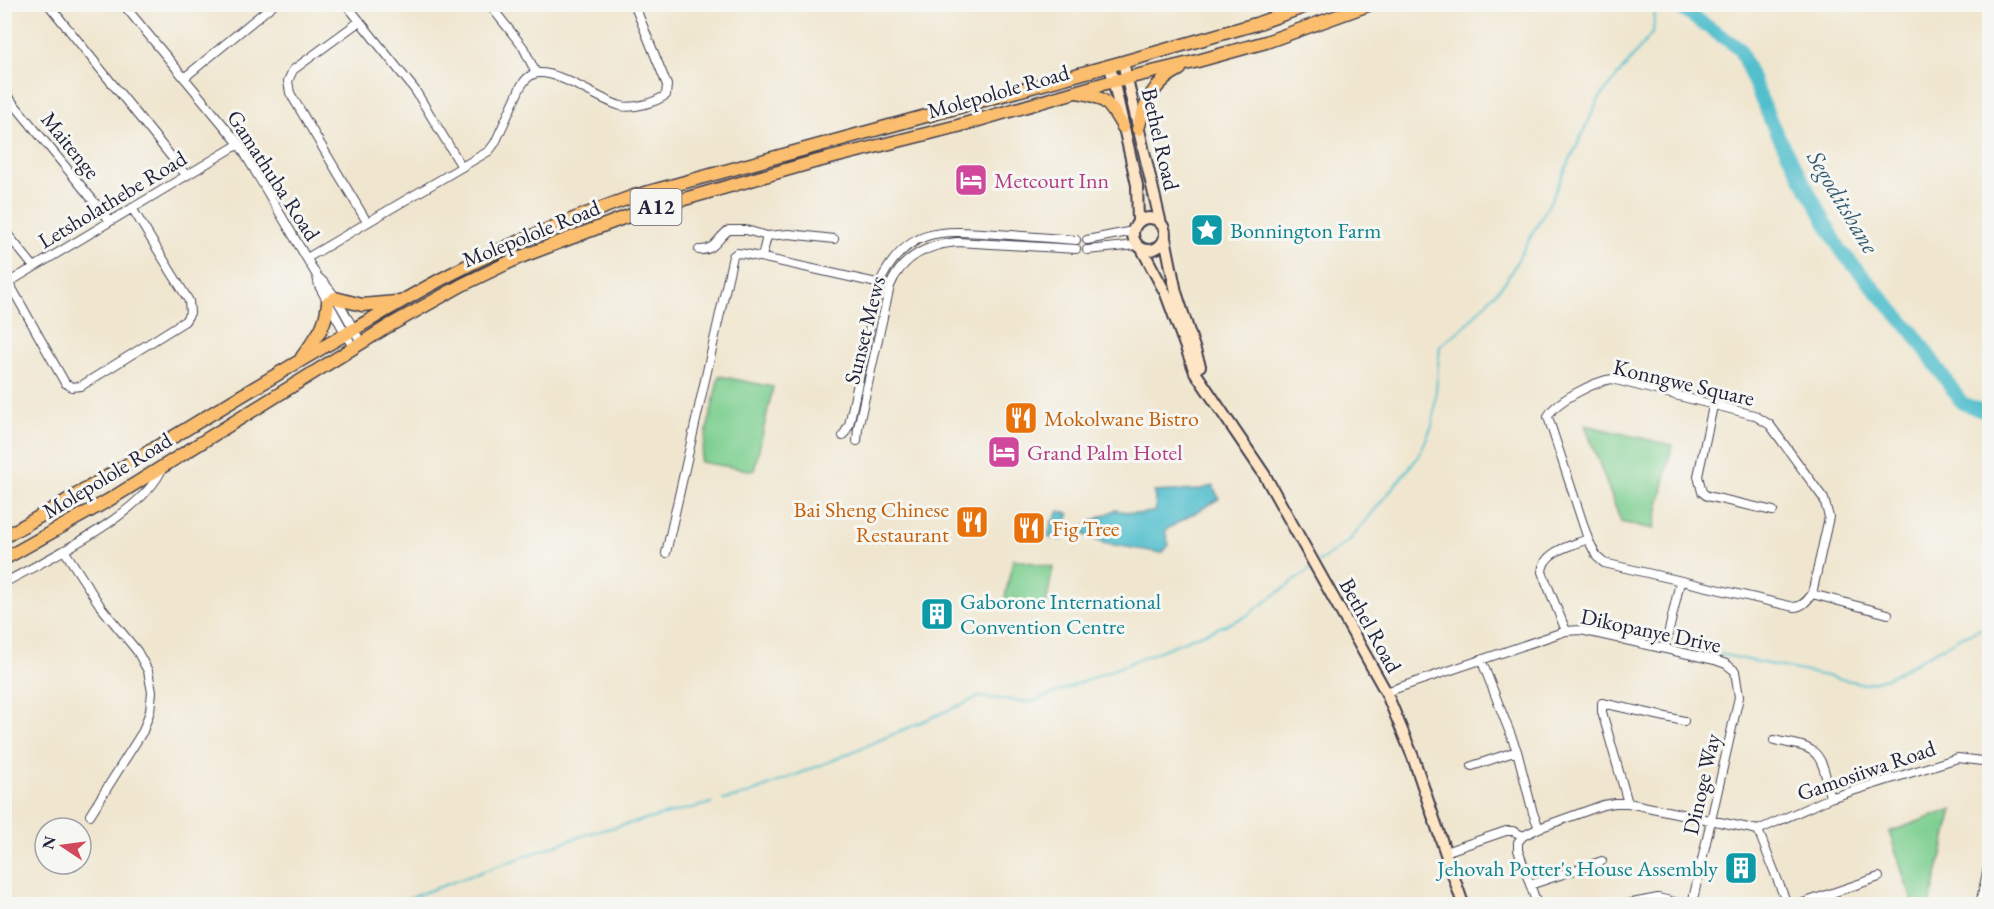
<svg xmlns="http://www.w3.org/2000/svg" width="1994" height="909" viewBox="0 0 1994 909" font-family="'EB Garamond',serif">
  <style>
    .green { fill: #7dcf90; stroke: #507866; stroke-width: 1.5 }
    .water { fill: #53bfcd; stroke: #3a7084; stroke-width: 1.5 }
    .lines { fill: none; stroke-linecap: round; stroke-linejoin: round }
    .stream { stroke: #53bfcd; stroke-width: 2 }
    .river { stroke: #53bfcd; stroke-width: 14 }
    .street-casing { stroke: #413f51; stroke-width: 10 }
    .secondary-casing { stroke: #413f51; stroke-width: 14 }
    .primary-casing { stroke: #413f51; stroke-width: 15 }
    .street { stroke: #fff; stroke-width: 8 }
    .secondary { stroke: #fde5c5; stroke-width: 10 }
    .primary { stroke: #fabe6e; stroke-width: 12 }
    .labels { text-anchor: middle; stroke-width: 6; stroke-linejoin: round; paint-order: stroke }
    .shield { fill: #f6f6f2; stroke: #626272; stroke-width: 1.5 }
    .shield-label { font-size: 21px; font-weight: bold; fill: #22223b }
    .street-label { font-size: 22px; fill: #22223b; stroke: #f6f6f2 }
    .hotel-label { font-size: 22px; fill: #b23c85; stroke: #f6f6f2; text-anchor: start }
    .culture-label { font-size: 22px; fill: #0d838f; stroke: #f6f6f2; text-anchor: start }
    .food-label { font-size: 22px; fill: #c56008; stroke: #f6f6f2; text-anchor: start }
    .water-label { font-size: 24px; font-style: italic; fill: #33596e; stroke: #f6f6f2 }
  </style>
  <rect width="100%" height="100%" fill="#f6f6f2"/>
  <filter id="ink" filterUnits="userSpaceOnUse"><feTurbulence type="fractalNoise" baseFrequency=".0167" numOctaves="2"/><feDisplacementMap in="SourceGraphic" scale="12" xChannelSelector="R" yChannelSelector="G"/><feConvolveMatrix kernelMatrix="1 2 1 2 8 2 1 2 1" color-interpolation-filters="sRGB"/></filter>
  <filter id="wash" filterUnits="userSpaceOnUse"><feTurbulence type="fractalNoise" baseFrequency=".008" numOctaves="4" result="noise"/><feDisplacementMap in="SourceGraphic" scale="24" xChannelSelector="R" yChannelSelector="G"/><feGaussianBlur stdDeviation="1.35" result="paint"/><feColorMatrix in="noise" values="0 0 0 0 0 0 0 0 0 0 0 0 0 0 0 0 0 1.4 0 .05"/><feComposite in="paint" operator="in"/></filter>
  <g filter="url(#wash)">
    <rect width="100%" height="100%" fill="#f0e6cf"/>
    <!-- green -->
    <path class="green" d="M719,376L773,387L754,471L700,462Z
      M1585,425L1672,445L1654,529L1621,522Z
      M1013,559L1053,567L1045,610L1004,602Z
      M1953,809L1930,904H1913L1889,832Z"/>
    <!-- water -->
    <path class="water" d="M1213,486L1219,499L1165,530L1169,545L1162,553L1103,543L1083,534L1088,523L1115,510L1140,514L1156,511L1154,492L1197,490Z
      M1059,511L1069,514L1062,540L1048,537L1052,521H1054Z"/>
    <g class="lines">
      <!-- stream -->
      <path class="stream" d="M1319,562L1349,541L1419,456L1433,423L1440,346L1465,326L1506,281L1550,202L1599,99L1653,32L1655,10L1652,4
        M1720,654L1865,684L1889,677L1959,638L1990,625
        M723,800L745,795L836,759L979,697L1032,702L1245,617L1312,568
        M392,904L587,834L712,803"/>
      <!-- river -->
      <path class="river" d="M1674,4L1739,48L1773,126L1841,251L1914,334L1962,403L1990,414"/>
    </g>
  </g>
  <g filter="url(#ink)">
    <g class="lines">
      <defs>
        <path id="street" d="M48,4L186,175
          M123,4L239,144L317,276C337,293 348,321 362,344
          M346,4L415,90L462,167
          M489,4L523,47L536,73
          M360,21L293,70L288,81L290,93L367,222
          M184,78L274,4
          M4,92L110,221
          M4,230L34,267
          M1087,240L1133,231
          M699,250C715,251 717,238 729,230H746L767,236
          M1087,250L1137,245
          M762,257L767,236L789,234L834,239
          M307,258L489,151L495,143L521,86C525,80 528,76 534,74C555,67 600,101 621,106C634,109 656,102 666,95L667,85L634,4
          M317,276L319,286L354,349
          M9,283L65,383L72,387L81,386L185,321L190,313L189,301L132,208
          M6,284L239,144
          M1612,379L1754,415L1770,425L1824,499L1829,517L1812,594C1807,601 1802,607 1794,607L1604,563L1597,557L1588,539L1548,417C1553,402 1596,381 1612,379Z
          M1713,406L1698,476L1702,492L1707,496L1773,511
          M843,436L849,425L879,284C906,226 942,230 997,234C1023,236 1050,238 1076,240
          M857,441L858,428L890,286C902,257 926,245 957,242L1076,249
          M64,550L101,607L137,651L148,671L152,692L150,711L143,731L90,815
          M666,553L733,256L737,253L746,254L890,286
          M4,583C49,558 144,514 163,467
          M1812,594L1888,614
          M1566,631L1542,572C1543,551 1571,546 1588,539
          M1665,648L1680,582
          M1481,659L1517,751L1533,813L1539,828
          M1386,692L1566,631L1581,630L1715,660L1726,664L1735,671L1739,697L1692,904
          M1774,740C1785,743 1802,744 1811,750C1825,758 1827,784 1830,798
          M1472,766L1517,751
          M1628,803L1602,712V703L1684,721
          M1758,830L1830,798L1958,758L1990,762
          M1758,830L1787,904
          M1445,852L1506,831H1513L1523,836
          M1530,885L1602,861
          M1537,904L1518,850V842L1523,836L1539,828L1603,805L1615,803H1628L1758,830
          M1627,904L1658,898L1683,904
          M1800,904L1879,877
          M1980,904L1990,859"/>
        <path id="secondary" d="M1123,62L1161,224
          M1110,66L1137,185L1138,222
          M1133 234a16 16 0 1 1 32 0a16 16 0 1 1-32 0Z
          M1165,238L1176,292L1200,366
          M1142,249L1166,294L1195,372L1264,474L1386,692L1413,757L1463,904"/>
        <path id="primary" d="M1077,92C1105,96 1110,104 1123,127
          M1138,129C1145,102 1154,82 1180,69
          M335,298L362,305L396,302
          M302,357C316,337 326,328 328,302
          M4,537C115,474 222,406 332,342C374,318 415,292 459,270C515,241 574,218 634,196L1123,62L1256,24L1312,4
          M4,559L109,500L387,327L462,285L518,258L639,212L810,163L958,126L1106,83L1194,62L1266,42L1371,4"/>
      </defs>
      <!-- street casing -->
      <use href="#street" class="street-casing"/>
      <!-- secondary casing -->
      <use href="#secondary" class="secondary-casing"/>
      <!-- primary casing -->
      <use href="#primary" class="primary-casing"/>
      <!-- street -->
      <use href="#street" class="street"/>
      <!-- secondary -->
      <use href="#secondary" class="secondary"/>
      <!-- primary -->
      <use href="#primary" class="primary"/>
    </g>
  </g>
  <!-- icons -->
  <defs>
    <symbol id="hotel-square" viewBox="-11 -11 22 22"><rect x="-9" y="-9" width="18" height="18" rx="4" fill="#d1479c" stroke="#f6f6f2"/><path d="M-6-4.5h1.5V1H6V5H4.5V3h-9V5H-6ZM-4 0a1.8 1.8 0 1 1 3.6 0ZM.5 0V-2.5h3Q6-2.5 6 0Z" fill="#fff"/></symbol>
    <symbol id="sight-square" viewBox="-11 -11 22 22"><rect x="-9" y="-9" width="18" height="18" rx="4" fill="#0f9aa8" stroke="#f6f6f2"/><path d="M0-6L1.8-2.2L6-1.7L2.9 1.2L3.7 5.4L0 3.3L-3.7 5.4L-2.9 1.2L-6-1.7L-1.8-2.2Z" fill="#fff"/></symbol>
    <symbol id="restaurant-square" viewBox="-11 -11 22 22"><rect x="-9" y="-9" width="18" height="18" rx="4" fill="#e8710a" stroke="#f6f6f2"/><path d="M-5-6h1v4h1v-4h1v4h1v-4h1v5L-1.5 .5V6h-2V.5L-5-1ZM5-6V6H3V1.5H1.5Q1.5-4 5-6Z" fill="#fff"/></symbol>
    <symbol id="building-square" viewBox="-11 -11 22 22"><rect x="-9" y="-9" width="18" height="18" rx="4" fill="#0f9aa8" stroke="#f6f6f2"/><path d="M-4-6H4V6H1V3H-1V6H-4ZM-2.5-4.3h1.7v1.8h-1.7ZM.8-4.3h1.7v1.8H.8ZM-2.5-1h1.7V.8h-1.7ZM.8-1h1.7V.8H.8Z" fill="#fff"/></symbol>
  </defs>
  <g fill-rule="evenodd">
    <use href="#hotel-square" x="952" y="161" width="38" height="38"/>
    <use href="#sight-square" x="1188" y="211" width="38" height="38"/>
    <use href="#restaurant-square" x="1002" y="399" width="38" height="38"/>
    <use href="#hotel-square" x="985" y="433" width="38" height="38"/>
    <use href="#restaurant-square" x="953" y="503" width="38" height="38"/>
    <use href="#restaurant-square" x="1010" y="509" width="38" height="38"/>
    <use href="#building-square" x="918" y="595" width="38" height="38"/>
    <use href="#building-square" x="1722" y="849" width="38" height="38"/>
  </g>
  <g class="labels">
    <!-- shield labels -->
    <rect class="shield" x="630.5" y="189" width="51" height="36" rx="4.5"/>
    <g class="shield-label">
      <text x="656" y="214">A12</text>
    </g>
    <!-- street labels -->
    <g class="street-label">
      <text transform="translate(998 91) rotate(-16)" y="8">Molepolole Road</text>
      <text transform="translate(1161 139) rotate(77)" y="8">Bethel Road</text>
      <text transform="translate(71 145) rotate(51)" y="8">Maitenge</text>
      <text transform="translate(274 175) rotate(57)" y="8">Gamathuba Road</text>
      <text transform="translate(112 199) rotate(-31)" y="8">Letsholathebe Road</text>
      <text transform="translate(531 233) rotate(-22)" y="8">Molepolole Road</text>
      <text transform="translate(864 330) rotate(-76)" y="8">Sunset Mews</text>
      <text transform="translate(1684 382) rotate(13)" y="8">Konngwe Square</text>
      <text transform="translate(107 475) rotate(-31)" y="8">Molepolole Road</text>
      <text transform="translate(1371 625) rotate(61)" y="8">Bethel Road</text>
      <text transform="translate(1651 630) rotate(12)" y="8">Dikopanye Drive</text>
      <text transform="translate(1866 770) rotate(-19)" y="8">Gamosiiwa Road</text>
      <text transform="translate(1701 784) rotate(-77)" y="8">Dinoge Way</text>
    </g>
    <!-- hotel labels -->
    <g class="hotel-label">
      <text x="994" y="188">Metcourt Inn</text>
      <text x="1027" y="460">Grand Palm Hotel</text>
    </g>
    <!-- culture labels -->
    <g class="culture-label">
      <text x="1230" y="238">Bonnington Farm</text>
      <text x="960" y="609">Gaborone International<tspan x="960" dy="25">Convention Centre</tspan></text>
      <text x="1718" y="876" text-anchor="end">Jehovah Potter's House Assembly</text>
    </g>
    <!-- food labels -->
    <g class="food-label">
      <text x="1044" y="426">Mokolwane Bistro</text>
      <text x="949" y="517" text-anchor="end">Bai Sheng Chinese<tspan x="949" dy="25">Restaurant</tspan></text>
      <text x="1052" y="536">Fig Tree</text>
    </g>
    <!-- water labels -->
    <g class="water-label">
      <text transform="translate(1843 202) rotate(59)" y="8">Segoditshane</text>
    </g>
  </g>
  <!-- margin -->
  <rect width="1994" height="909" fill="none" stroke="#f6f6f2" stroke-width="24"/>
  <!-- north arrow -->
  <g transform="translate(63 846) rotate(283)"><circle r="28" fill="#f6f6f2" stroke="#a1a1a9" stroke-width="1.5"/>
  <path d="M0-4.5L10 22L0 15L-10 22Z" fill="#d1495b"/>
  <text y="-9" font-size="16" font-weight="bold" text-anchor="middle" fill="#22223b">N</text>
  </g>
</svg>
